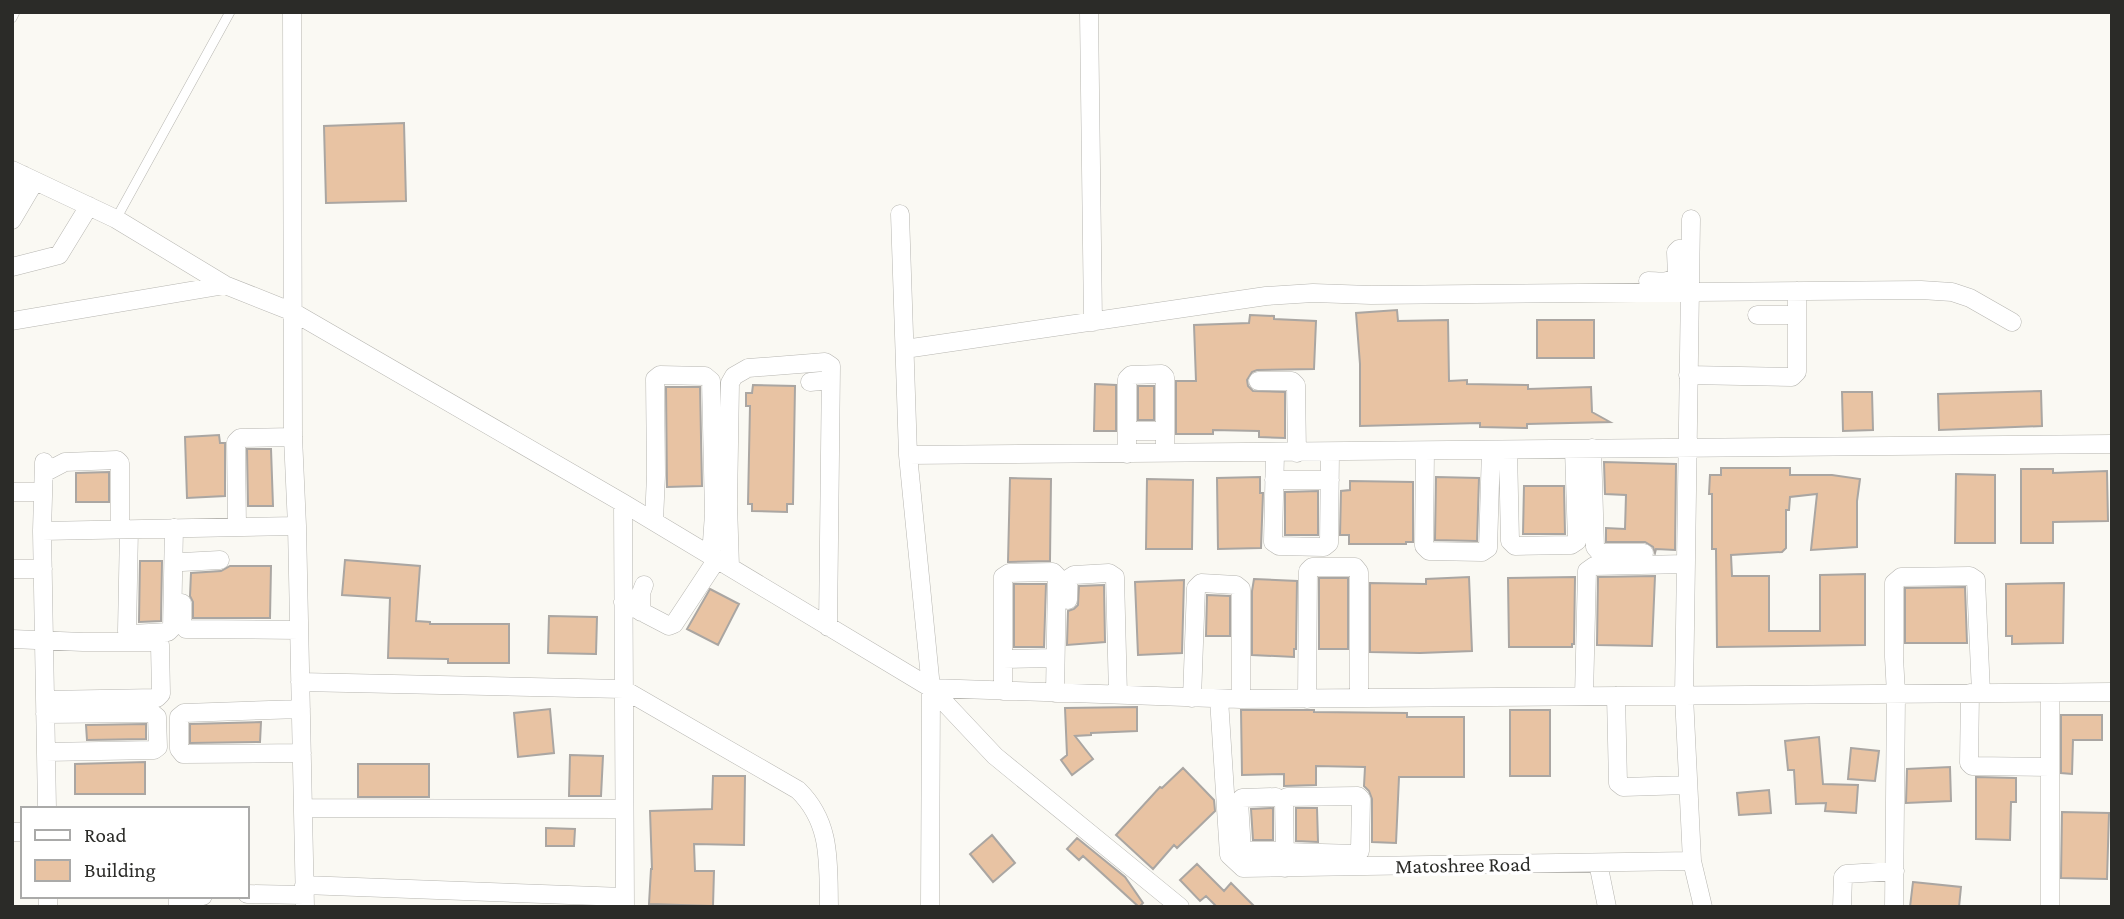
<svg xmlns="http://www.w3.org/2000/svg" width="2124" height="919" viewBox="0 0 2124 919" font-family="'Crimson Pro',serif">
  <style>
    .building { fill: #e8c3a3; stroke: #aaa6a2; stroke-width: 2 }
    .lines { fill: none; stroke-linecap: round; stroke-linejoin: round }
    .service-casing { stroke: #b7b6b1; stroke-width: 10 }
    .minor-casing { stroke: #b7b6b1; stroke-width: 19 }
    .service { stroke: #fff; stroke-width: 9 }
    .minor { stroke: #fff; stroke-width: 18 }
    .labels { text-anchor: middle; stroke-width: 7; stroke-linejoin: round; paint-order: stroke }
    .street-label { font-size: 21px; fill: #2b2b28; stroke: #fff }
  </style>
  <rect width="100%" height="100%" fill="#faf9f3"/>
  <!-- building -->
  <path class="building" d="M404,123L406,201L326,203L324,126Z
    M1397,310L1398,321L1448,320L1449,381L1467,380V384L1528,385V389L1591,387L1592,412L1610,422L1527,424V428L1480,427V423L1360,426V364L1356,313Z
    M1250,315L1274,316V319L1316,321L1314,369L1257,370L1252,372L1247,380L1248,386L1253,391L1285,392V438L1259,437V431L1213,430V434H1176V381H1196L1194,325L1249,323Z
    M1537,320H1594V358H1537Z
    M1095,384L1116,385V431H1094Z
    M753,385L795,386L793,504H787V512L752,511V504H748L750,406H746V393H752Z
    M1138,386H1154V420H1138Z
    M666,387H700L702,486L667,487Z
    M2041,391L2042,426L1939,430L1938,394Z
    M1842,392H1872L1873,430L1843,431Z
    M219,435L220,443H225V496L187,498L185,437Z
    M247,449H271L273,506H248Z
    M1604,462L1676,464L1675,550L1656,549L1655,553L1653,547L1645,542H1606V528L1625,529L1626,495L1605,494Z
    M1721,468H1790V475H1832L1860,479L1857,501V547L1811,550L1817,494L1790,497L1789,510H1786V548L1782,552L1731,555L1732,576H1769V631H1820V575L1865,574V645L1717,647L1716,549H1712V494H1709L1710,475H1721Z
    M2021,469H2053V473L2107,471L2108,521L2053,522V543H2021Z
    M109,472V502H76V473Z
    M1956,474L1995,475V543H1955Z
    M1260,477V493H1263L1261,548L1218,549L1217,478Z
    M1436,477L1479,478L1477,541L1435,540Z
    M1010,478L1051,479L1050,561L1008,562Z
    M1147,479L1193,480L1192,549H1146Z
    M1350,481L1413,482V542H1406V544H1349V535H1340L1341,491L1350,490Z
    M1524,486H1564L1565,534H1523Z
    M1318,491V535H1285V492Z
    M345,560L420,566L416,621L430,622V624H509V663H448V659L388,658L390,598L342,595Z
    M140,561H162L161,621L139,622Z
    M230,566H271L270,618H193V602L190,596L191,573L221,571Z
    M1655,576L1652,646L1597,645L1598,577Z
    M1469,577L1472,651L1420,653L1370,652V583L1426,584V579Z
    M1575,577L1574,644H1572V647H1509L1508,578Z
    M1319,578H1348V649H1319Z
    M1254,579L1297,581L1296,649H1294V657L1252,655V591Z
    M1184,580L1182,653L1138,655L1135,582Z
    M2064,583L2063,643L2012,644V636H2006V584Z
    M1014,584H1046L1044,647H1014Z
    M1104,585L1105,642L1067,645L1068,611L1074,609L1078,605L1079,586Z
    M1965,587L1967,643H1905V588Z
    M710,589L739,604L718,645L687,629Z
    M1207,595L1230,596V636H1206Z
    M549,616L597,617L596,654L548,653Z
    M1137,707V731L1091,733V735L1075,736L1093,759L1072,775L1061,760L1067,755L1065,708Z
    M550,709L554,753L518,757L514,713Z
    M1241,710H1314V712L1407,713V717H1464V777H1399L1396,843L1372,842V799L1369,791L1364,786L1365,767L1316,766V785L1284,786V774L1242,775Z
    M1510,710H1550V776H1510Z
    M2061,715H2102V740H2073L2072,774L2061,773Z
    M261,722L260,742L190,743V724Z
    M146,724V739L87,740L86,725Z
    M1819,737L1823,784L1858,785L1856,813L1825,811L1826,803L1796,804L1794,770H1788L1785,741Z
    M1851,748L1879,751L1875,781L1848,779Z
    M570,755L603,756L601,796H569Z
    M145,762V794H75V764Z
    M358,764H429V797H358Z
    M1950,767L1951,801L1906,803L1907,769Z
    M1183,768L1214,800L1215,811L1177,848L1174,845L1153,869L1116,835L1160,787L1162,788Z
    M713,776H745L744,845L694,844L695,871H714L713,906L649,904L651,869H652L650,811L712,809Z
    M1976,777L2016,778V802H2011L2010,840L1976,839Z
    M1769,790L1771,813L1739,815L1737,793Z
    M1273,808V840H1253L1251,809Z
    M1296,808H1317L1318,842L1296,841Z
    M2062,812L2109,813L2107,879L2061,878Z
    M546,828L575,829L574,846H546Z
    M992,835L1015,863L993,882L970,854Z
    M1077,838L1125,877L1143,903L1139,907L1083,856L1079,860L1067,849Z
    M1197,864L1224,891L1231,883L1255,907H1217L1206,896L1200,901L1180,880Z
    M1913,882L1961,887L1959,907H1910Z"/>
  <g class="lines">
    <defs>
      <path id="service" d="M12,18L15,12
        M116,219L230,12"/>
      <path id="minor" d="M292,12L293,437L297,526L305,907
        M1089,12L1093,322
        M12,170L116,219L225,285L293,312L623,503L931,688L995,756L1180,907
        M12,194L23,175
        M900,214L908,455L931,688L930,907
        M1691,219L1684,696L1692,861L1703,907
        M12,220L35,181
        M12,267L59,255L89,206
        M1648,281C1660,281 1669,284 1677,275L1676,252L1679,249L1690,248
        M1757,315H1797
        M12,321L225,285
        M905,349L1266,296L1313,293L1371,295L1921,290L1952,292L1970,298L2012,322
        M1688,375L1792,377L1797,372V291
        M1258,381H1292L1296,385L1297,453
        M810,382L830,380
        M1127,431H1165
        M1592,448L1595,547L1600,553H1644
        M1508,450L1510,541L1515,546L1571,545L1577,541L1574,449
        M1425,451L1424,546L1429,551L1482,552L1488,548L1491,450
        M1275,453L1273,542L1279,546L1324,547L1329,543L1330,452
        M1127,454V379L1131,375L1162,374L1165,377V453
        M908,455L2112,444
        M44,462L42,531L47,809
        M44,473L65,462L117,460L120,463V529
        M1274,480H1330
        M12,492H43
        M623,503L625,907
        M654,521L656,475L655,379L660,375L705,376L711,381L714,514L711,556
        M237,527L236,442L240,438L293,437
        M129,529L127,631L131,634L168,632L172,628L174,528
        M42,531L297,526
        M182,562L220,560
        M730,567L728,504L730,383L734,376L748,368L825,362L831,366L828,627
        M12,569H43
        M1068,600V579L1074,575L1109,573L1115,577L1118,695
        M623,602L669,626L674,624L717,559
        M182,603V623L186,629L299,630
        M641,612V593L644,585
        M12,639L83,642H156L160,645L161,694L157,698L45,700
        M1003,659L1055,658
        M300,682L623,689L798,790C832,823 828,863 829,907
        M931,688L1241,699L2112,692
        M1003,691V577L1009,573L1053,572L1057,576L1055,693
        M1970,693L1969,763L1972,766L2050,767
        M2050,693V907
        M1584,696L1587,571L1594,566L1686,564
        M1616,696L1618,783L1623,787L1688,785
        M1192,698L1196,588L1201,583L1236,585L1241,589V699
        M1219,699L1229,855L1243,868L1692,861
        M1307,699L1308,571L1312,567H1355L1359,572V698
        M301,709L184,713L179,717V749L183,754L302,753
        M45,714L152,713L157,717L158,747L154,750L46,752
        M303,808L624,809
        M12,832H23
        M1242,851H1276
        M1598,863L1607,907
        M1243,868L1239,801L1242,798L1276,797
        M1285,868L1284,799L1287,797L1358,796L1361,799L1360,851L1357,854L1285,852
        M304,885L624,897
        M247,894L304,895
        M48,896V907
        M178,907V900L182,897L203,896
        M1842,907L1843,877L1846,874L1895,871
        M1894,907L1896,694L1894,657V583L1901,577L1970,576L1976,580L1981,693"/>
    </defs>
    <!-- service casing -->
    <use href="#service" class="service-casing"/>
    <!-- minor casing -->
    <use href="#minor" class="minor-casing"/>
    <!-- service -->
    <use href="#service" class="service"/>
    <!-- minor -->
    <use href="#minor" class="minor"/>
  </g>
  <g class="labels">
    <!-- street labels -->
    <g class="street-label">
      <text transform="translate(1463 865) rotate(-1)" y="7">Matoshree Road</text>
    </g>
  </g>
  <!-- border -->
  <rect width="2124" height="919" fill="none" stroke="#2b2b28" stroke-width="28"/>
  <!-- legend -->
  <rect x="21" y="807" width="228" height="91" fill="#ffffff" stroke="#aaaaa9" stroke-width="2"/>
  <rect x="35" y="830" width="35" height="10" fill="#ffffff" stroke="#aaaaa9" stroke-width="2"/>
  <text x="84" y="842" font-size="21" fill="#2b2b28">Road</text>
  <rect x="35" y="860" width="35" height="21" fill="#e8c3a3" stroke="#aaaaa9" stroke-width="2"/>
  <text x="84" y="877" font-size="21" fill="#2b2b28">Building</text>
</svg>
